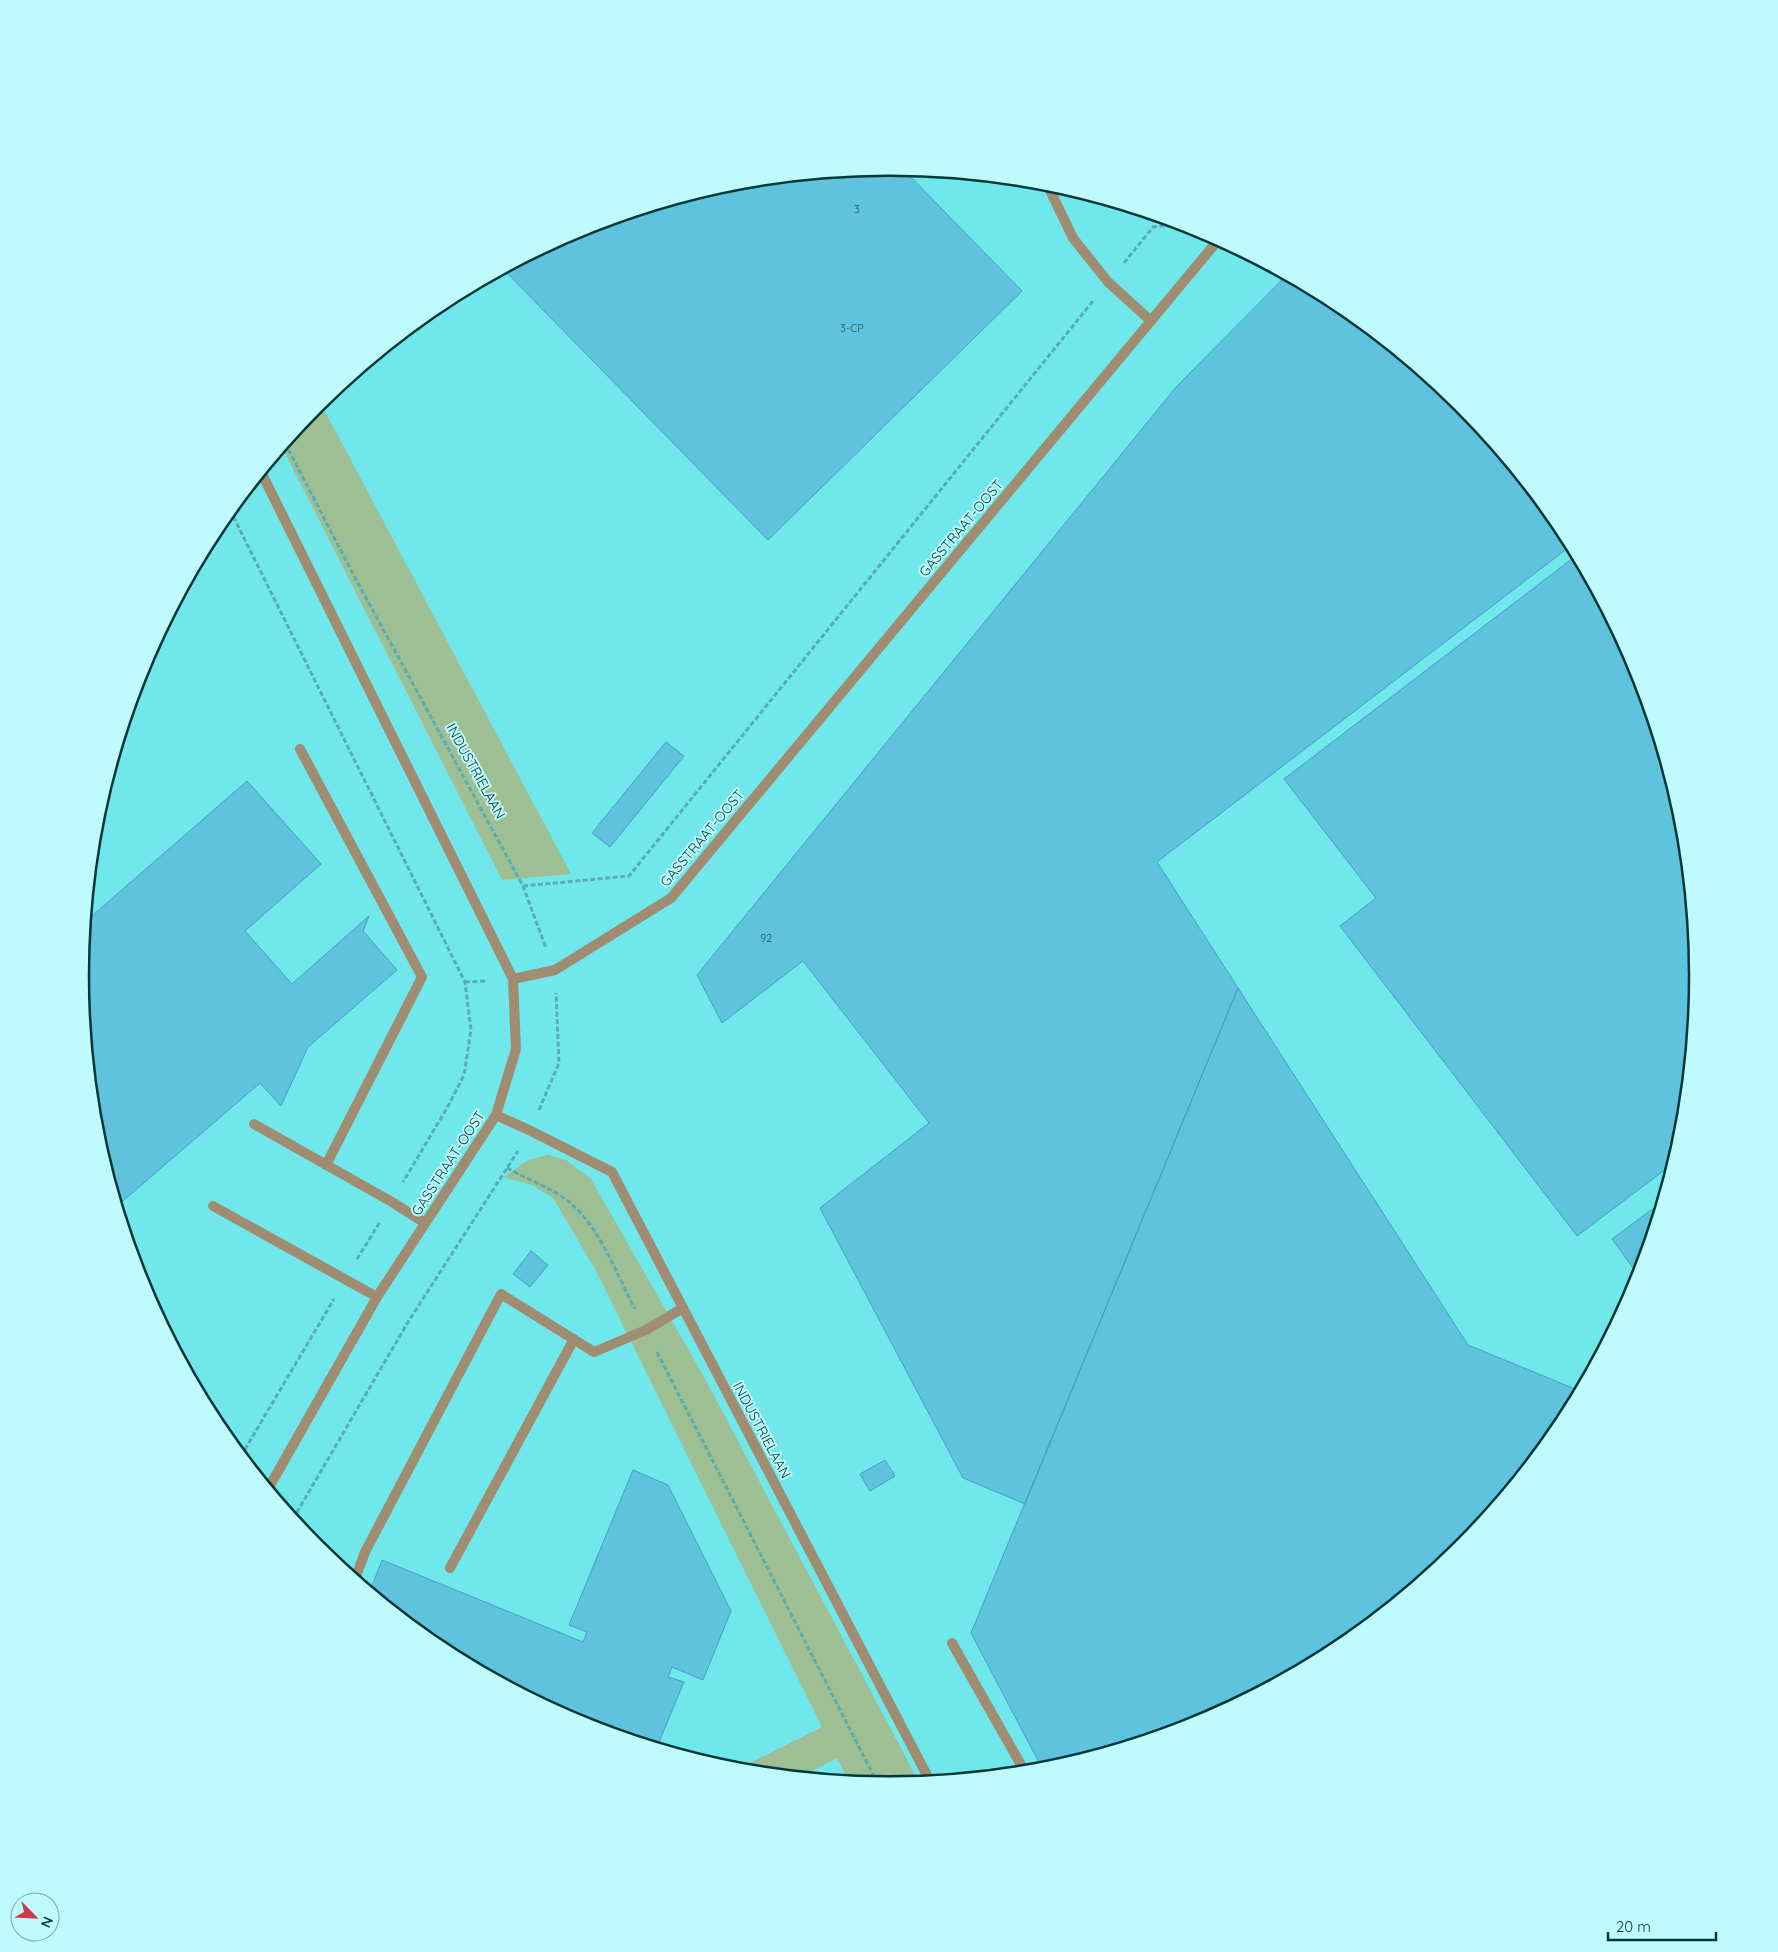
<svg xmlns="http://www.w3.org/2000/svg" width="1778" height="1952" viewBox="0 0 1778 1952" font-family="Quicksand,sans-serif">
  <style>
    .built { fill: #70e7eb }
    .green { fill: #9ebe93 }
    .building { fill: #60c3dd; stroke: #3ea4be }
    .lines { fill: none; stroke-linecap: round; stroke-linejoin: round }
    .path { stroke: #57adaf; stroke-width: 3; stroke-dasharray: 5 2.5; stroke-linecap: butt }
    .service { stroke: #9f8c71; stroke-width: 10 }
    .minor { stroke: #9f8c71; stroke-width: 10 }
    .labels { text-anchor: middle; stroke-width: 4; stroke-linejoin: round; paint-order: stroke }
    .number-label { font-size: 11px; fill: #1b5a61 }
    .street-label { font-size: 14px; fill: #043738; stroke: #bffafc }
    .rim { fill: none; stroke: #043738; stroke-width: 2.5 }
  </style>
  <rect width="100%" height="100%" fill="#89f5f8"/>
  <!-- built -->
  <path class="built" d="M83 976a806 806 0 1 1 1612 0a806 806 0 1 1-1612 0Z"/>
  <!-- green -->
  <path class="green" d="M320,401V402L571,874L502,880L282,447Z
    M548,1155L566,1160L591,1179L704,1377L919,1782L889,1785L849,1781L837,1758L802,1776L736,1770L822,1727L595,1269L553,1198L532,1185L504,1177L528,1160Z"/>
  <!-- building -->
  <path class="building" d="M889,167L902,168L1022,291L768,540L504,270L580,228L731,182Z
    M1286,276L1339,304L1461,404L1562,527L1572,545L1157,862L1238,988L1025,1504L963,1478L820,1208L929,1123L803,961L722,1023L697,975L1177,386Z
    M1577,555L1637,667L1683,818L1698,976L1682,1134L1674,1163L1577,1236L1340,926L1376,898L1284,779Z
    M666,742L684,756L610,847L592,833Z
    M247,781L321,864L245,931L292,984L369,916L363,931L397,970L308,1047L281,1106L260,1083L117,1206L95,1134L80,976L85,922Z
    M1238,988L1468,1345L1580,1391L1561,1426L1461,1548L1338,1649L1198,1724L1043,1770L971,1633Z
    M1662,1202L1639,1276L1612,1239Z
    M531,1251L548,1265L530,1287L513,1274Z
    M885,1460L895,1476L870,1491L860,1474Z
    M633,1470L668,1485L731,1611L703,1680L672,1667L668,1677L684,1682L657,1747L579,1723L439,1648L370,1591L382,1560L583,1642L587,1632L569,1625Z"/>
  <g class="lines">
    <!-- path -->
    <path class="path" d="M1124,263L1153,227L1181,223
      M285,443L352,572L523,886L546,948
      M230,510L465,982L471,1030L464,1075L447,1108L403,1182
      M523,886L629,876L1093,301
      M465,982L487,981
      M539,1110L559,1063L556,993
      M507,1168C525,1178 553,1189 568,1201C600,1227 616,1273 635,1309
      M357,1259L380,1222
      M657,1352L878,1784
      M241,1456L334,1299
      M293,1519L408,1322L518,1151"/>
    <!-- service -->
    <path class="service" d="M1046,182L1073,238L1108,282L1151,321
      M300,749L422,977L326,1165
      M254,1124L392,1202L425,1223
      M213,1206L377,1297
      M450,1568L574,1339
      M355,1579L365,1552L501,1294L594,1352L646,1330L683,1308
      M952,1643L1025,1772"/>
    <!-- minor -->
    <path class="minor" d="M261,472L513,979L516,1049L496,1115L377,1297L268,1489
      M513,979L555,970L671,898L1219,239
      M496,1115L531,1131L612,1172L930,1781"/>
  </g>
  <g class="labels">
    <!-- number labels -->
    <g class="number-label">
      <text x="857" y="213">3</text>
      <text x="852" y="332">3-CP</text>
      <text x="766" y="942">92</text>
    </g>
    <!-- street labels -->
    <g class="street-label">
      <text transform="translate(961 528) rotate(-50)" y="5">GASSTRAAT-OOST</text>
      <text transform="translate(476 771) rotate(61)" y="5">INDUSTRIELAAN</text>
      <text transform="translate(702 838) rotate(-50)" y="5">GASSTRAAT-OOST</text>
      <text transform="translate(448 1163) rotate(-57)" y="5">GASSTRAAT-OOST</text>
      <text transform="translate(762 1430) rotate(62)" y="5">INDUSTRIELAAN</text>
    </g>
  </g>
  <!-- crop -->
  <path d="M0 0H1778V1952H0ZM89 976a800 800 0 1 1 1600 0a800 800 0 1 1-1600 0Z" fill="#bffafc" fill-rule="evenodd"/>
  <path class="rim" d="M89 976a800 800 0 1 1 1600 0a800 800 0 1 1-1600 0Z"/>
  <!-- north arrow -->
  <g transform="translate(35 1917) rotate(114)"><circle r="24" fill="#bffafc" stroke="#74acae"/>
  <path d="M0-4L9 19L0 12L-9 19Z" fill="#cc3c4e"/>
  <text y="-8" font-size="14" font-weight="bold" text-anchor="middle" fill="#043738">N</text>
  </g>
  <!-- scale -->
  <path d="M1608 1932v8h108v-8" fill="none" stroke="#043738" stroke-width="2.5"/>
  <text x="1616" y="1932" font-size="15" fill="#043738" stroke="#bffafc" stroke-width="4" paint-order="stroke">20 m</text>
</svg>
